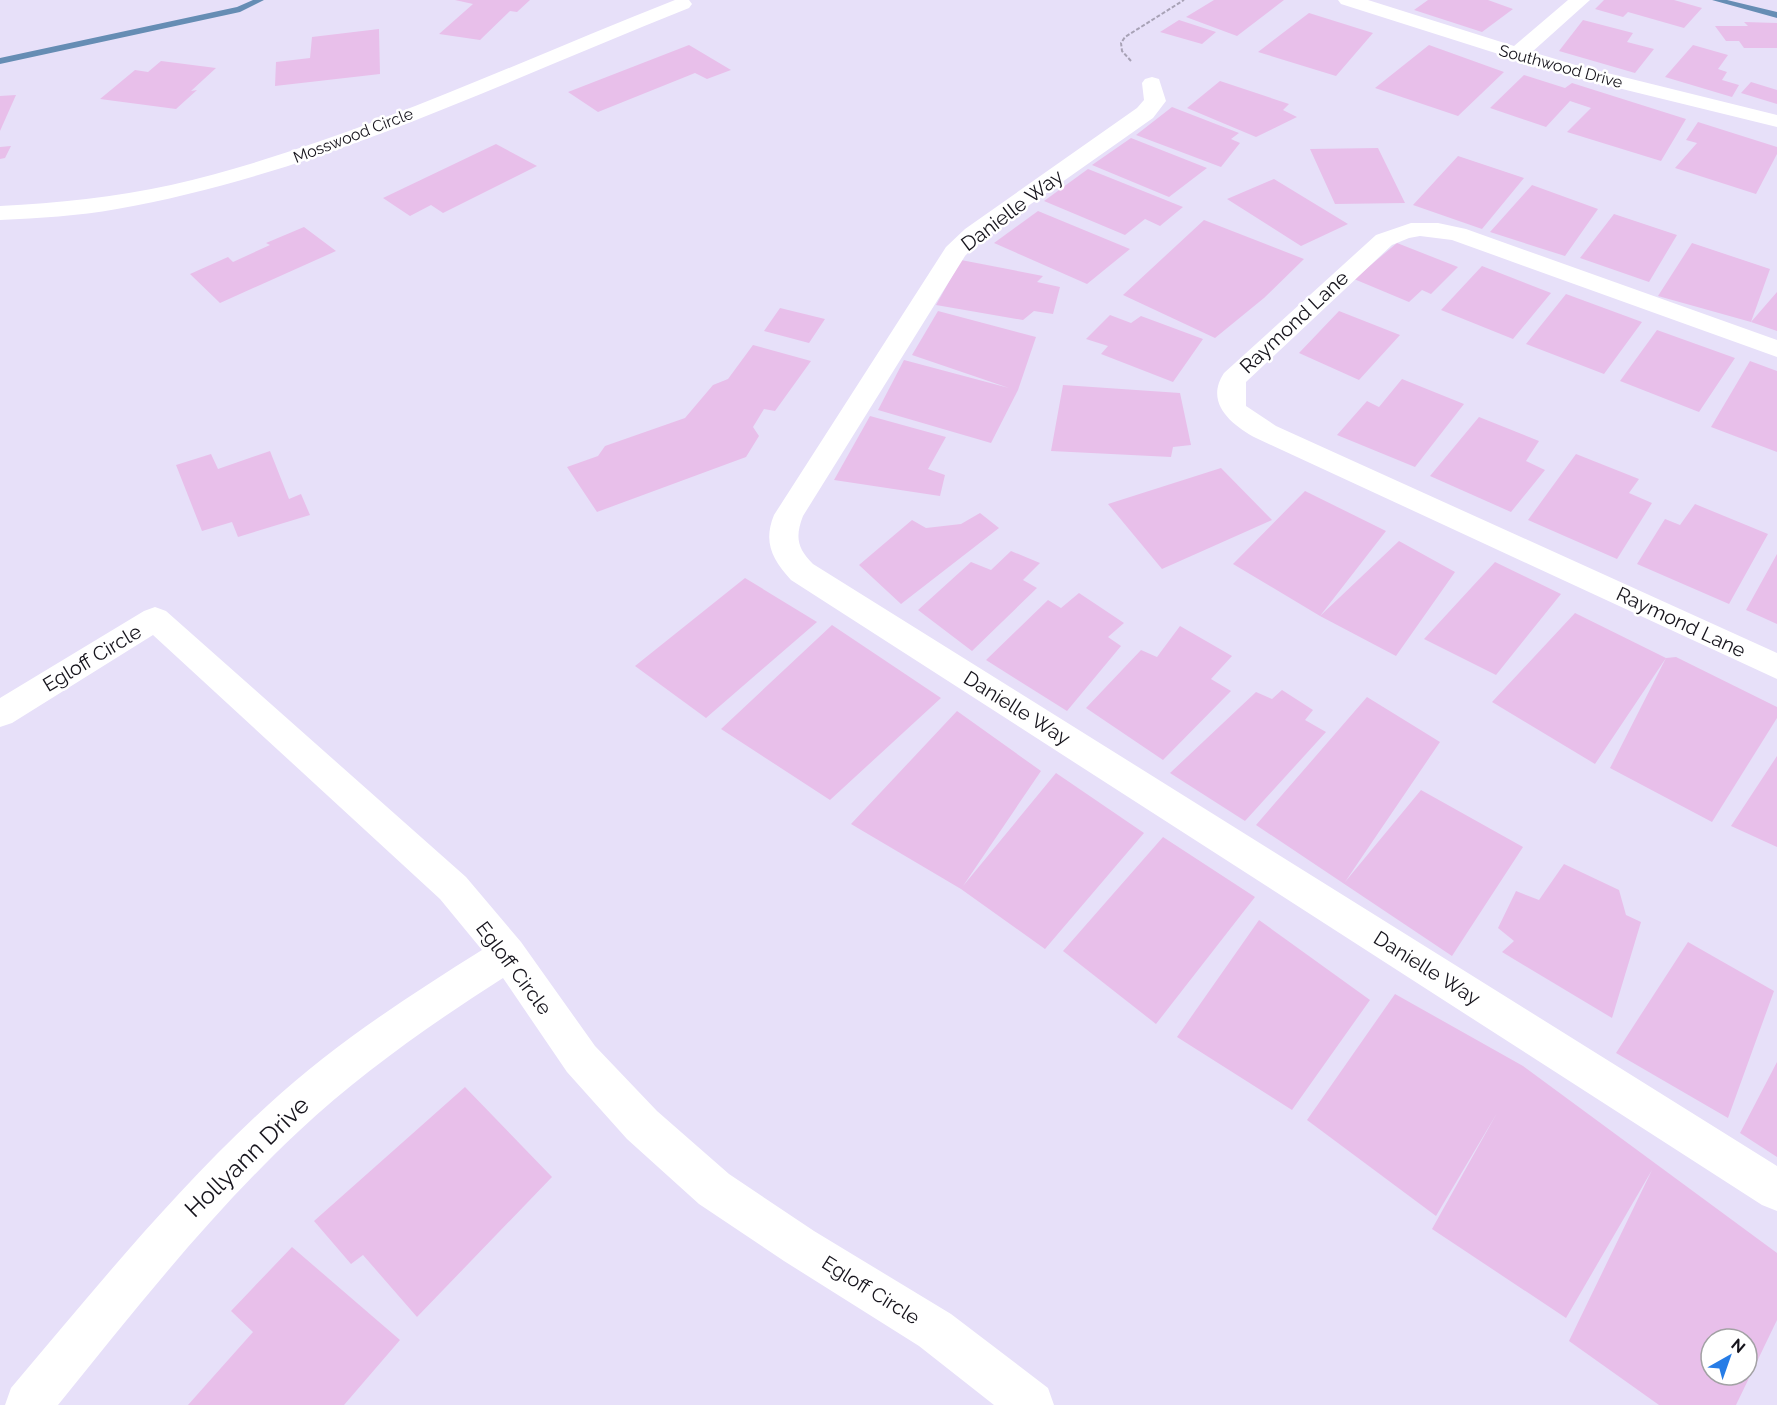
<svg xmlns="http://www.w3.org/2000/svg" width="1777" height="1405" viewBox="0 0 1777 1405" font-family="Raleway,sans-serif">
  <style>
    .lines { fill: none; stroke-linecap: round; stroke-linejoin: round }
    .stream { fill: #668db4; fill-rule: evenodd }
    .building { fill: #e8bfea; fill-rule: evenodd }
    .path { stroke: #a8a2b6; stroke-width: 2; stroke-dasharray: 4 2; stroke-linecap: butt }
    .street { fill: #fff; fill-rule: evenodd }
    .labels { text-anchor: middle; stroke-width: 5; stroke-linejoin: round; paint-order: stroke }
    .far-street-label { font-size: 16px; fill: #16141c; stroke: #fff }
    .street-label { font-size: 20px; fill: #16141c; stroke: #fff }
    .near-street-label { font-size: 24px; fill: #16141c; stroke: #fff }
  </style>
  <rect width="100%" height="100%" fill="#e7e0f9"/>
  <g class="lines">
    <!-- stream -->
    <path class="stream" d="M253,0H264L240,12L0,64V58L237,7Z
      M1712,0H1727L1777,12V18Z"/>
  </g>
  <!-- building -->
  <path class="building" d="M455,0H530L517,12L510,11L480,40L439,34L473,4Z
    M1214,0H1284L1237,36L1186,17Z
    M1428,0H1488L1513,9L1482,32L1414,10Z
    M1604,0H1674L1702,8L1684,28L1628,12L1623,17L1595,9Z
    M1309,13L1373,33L1336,76L1258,52Z
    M1179,20L1216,32L1202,44L1160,32Z
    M1583,20L1633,33L1627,42L1654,49L1635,73L1559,51Z
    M1744,22L1777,23V48H1744L1739,41H1726L1715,26H1748Z
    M379,29L380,74L275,86L276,62L310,58L312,37Z
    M689,45L731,70L707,79L695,73L598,112L568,92Z
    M1429,45L1504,72L1458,116L1375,88Z
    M1693,45L1728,55L1718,69L1727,72L1722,80L1739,85L1732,97L1665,77Z
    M161,61L216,68L191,91L197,90L176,109L100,99L135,70L148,72Z
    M1524,75L1565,88L1572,83L1686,119L1661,161L1567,132L1591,108L1570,101L1546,127L1490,108Z
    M1220,81L1289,104L1283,110L1297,117L1256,137L1187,108Z
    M1751,82L1777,90V104L1741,93Z
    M16,95L0,131V96Z
    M1172,107L1239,133L1231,139L1240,143L1221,167L1136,135Z
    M1698,122L1777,147V154L1756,194L1675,168L1697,143L1686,140Z
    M1131,138L1207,168L1169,197L1092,165Z
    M496,144L537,166L443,213L431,205L410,216L383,198Z
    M11,146L5,158L0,159V147Z
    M1378,148L1405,203L1335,204L1310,149Z
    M1458,156L1524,178L1482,229L1413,205Z
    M1088,169L1183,207L1160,226L1145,219L1125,235L1044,201Z
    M1274,179L1348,224L1301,246L1227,199Z
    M1532,185L1598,209L1565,256L1490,232Z
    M1038,211L1130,249L1087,284L994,243Z
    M1614,214L1677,235L1649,282L1580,258Z
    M1204,220L1304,259L1264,298L1215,338L1123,295Z
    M304,227L336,251L220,303L190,274L228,257L233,262L270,245L266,243Z
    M1397,243L1458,267L1431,294L1422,290L1409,302L1354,279Z
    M1692,243L1770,269L1751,322L1658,296Z
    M961,260L1043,276L1037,282L1060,287L1053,314L1034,311L1023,320L936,305Z
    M1482,266L1551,293L1513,339L1441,310Z
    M1777,292V331L1751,322Z
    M1566,294L1642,322L1604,374L1526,344Z
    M780,308L825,319L809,343L764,331Z
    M938,311L1036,337L1018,390L991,443L878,410L904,360L1009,388L912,355Z
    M1339,311L1400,335L1359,380L1299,353Z
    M1110,315L1131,323L1141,316L1203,339L1173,382L1101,354L1108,346L1086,339Z
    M1657,330L1735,358L1699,412L1620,381Z
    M753,345L811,361L775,411L764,409L753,427L759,436L746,457L597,512L567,467L598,456L605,446L685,418L713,385L728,379Z
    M1750,361L1777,371V452L1711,427Z
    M1402,379L1464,404L1415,467L1337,435L1367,401L1379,407Z
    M1063,385L1180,393L1191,445L1173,447L1171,457L1051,451Z
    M870,416L946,437L928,469L945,475L940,496L834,480Z
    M1479,417L1539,441L1526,461L1545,470L1511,512L1430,476Z
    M270,451L289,499L301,494L310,515L238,537L232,522L202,531L176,465L211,454L218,469Z
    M1576,454L1639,479L1629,493L1652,503L1617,559L1528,520Z
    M1221,468L1272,520L1162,569L1108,504Z
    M1305,491L1386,531L1320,616L1399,541L1455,572L1396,656L1320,616L1233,564Z
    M1695,504L1768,534L1729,604L1637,564L1665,519L1680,525Z
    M980,513L999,528L901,604L859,565L912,520L926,528L961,524Z
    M1011,551L1040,563L1023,580L1037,588L972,651L918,610L971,562L991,570Z
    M1777,554V624L1746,610Z
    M1495,562L1561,594L1496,675L1424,639Z
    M745,578L817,622L706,718L635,666Z
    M1079,593L1124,623L1108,637L1121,646L1067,711L986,660L1048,600L1061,608Z
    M1575,613L1666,658L1676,657L1777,707V718L1712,822L1610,768L1666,658L1595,764L1492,702Z
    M832,625L941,698L830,800L721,729Z
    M1180,626L1232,656L1211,679L1231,691L1163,760L1086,708L1141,650L1157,657Z
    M1282,690L1313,710L1305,720L1326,732L1245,821L1170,773L1256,692L1272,699Z
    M1367,697L1440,742L1345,882L1421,790L1523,847L1452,956L1256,825Z
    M957,711L1041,771L963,886L1056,773L1144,833L1045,949L961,889L851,824Z
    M1777,756V847L1731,826Z
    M1163,837L1255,897L1156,1024L1063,951Z
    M1564,864L1619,890L1626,915L1641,922L1612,1018L1502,952L1514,941L1498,928L1516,891L1539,900Z
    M1259,920L1370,1000L1292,1110L1177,1037Z
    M1688,942L1774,991L1728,1118L1616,1053Z
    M1395,994L1523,1066L1777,1253V1320L1736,1405H1659L1569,1341L1652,1170L1566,1318L1432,1229L1497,1113L1436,1216L1307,1120ZM1711,1339H1747V1375H1711Z
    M1777,1062V1157L1740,1133Z
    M465,1087L552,1177L417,1317L363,1255L351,1264L314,1221Z
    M292,1247L400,1340L344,1405H188L253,1332L231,1311Z"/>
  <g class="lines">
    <!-- path -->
    <path class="path" d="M1131,61L1122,51L1121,43L1125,37L1184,0"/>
    <!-- street -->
    <path class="street" d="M675,0H689L692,4L689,8C502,82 317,174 117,209C78,216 39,218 0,220V206C58,203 115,197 171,185C341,146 512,64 675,0Z
      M1338,0H1368L1514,46L1568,0H1590L1532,52L1579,66L1777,115V127L1565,75L1341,4Z
      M1152,77L1159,79L1166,101L1153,118L981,239L965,256L803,516C795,537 797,548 813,564L1777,1166V1211L1762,1205L791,580C772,559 763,542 774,515L946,247L965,229L1137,108L1144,100L1142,83L1145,79Z
      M1411,223H1438L1466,229L1777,340V357L1452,240L1420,236L1409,238L1392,245L1246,382V406L1276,426L1777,653V679L1256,438C1232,425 1204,403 1224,373L1376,235Z
      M155,607L166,611L466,877L521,942L595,1046L657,1111L729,1174L814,1231L951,1314L1048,1388L1054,1405H994L919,1346L784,1261L699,1204L627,1139L567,1072L503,978C431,1024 361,1073 299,1131C210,1214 134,1311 58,1405H5L11,1388C93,1291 174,1191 268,1105C333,1045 407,997 482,950L440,899L153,635L12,723L0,727V698L144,611Z"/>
  </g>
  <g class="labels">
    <!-- far-street labels -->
    <g class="far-street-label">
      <text transform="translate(1561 66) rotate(15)" y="6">Southwood Drive</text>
      <text transform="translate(353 135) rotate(-21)" y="6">Mosswood Circle</text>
    </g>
    <!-- street labels -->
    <g class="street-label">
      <text transform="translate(1012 210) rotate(-37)" y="7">Danielle Way</text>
      <text transform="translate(1294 322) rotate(-43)" y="7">Raymond Lane</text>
      <text transform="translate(1681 622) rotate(25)" y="7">Raymond Lane</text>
      <text transform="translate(92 658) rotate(-31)" y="7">Egloff Circle</text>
      <text transform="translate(1017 708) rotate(32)" y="7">Danielle Way</text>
      <text transform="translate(514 968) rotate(53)" y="7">Egloff Circle</text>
      <text transform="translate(1427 968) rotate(32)" y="7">Danielle Way</text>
      <text transform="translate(871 1290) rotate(32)" y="7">Egloff Circle</text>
    </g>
    <!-- near-street labels -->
    <g class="near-street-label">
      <text transform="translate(247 1157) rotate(-44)" y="8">Hollyann Drive</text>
    </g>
  </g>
  <!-- north arrow -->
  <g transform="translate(1729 1357) rotate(40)"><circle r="28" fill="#ffffff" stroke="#a2a1a4" stroke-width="1.5"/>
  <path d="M0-4.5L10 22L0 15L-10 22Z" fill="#267ce6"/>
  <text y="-9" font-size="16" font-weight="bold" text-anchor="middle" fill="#16141c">N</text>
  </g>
</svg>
